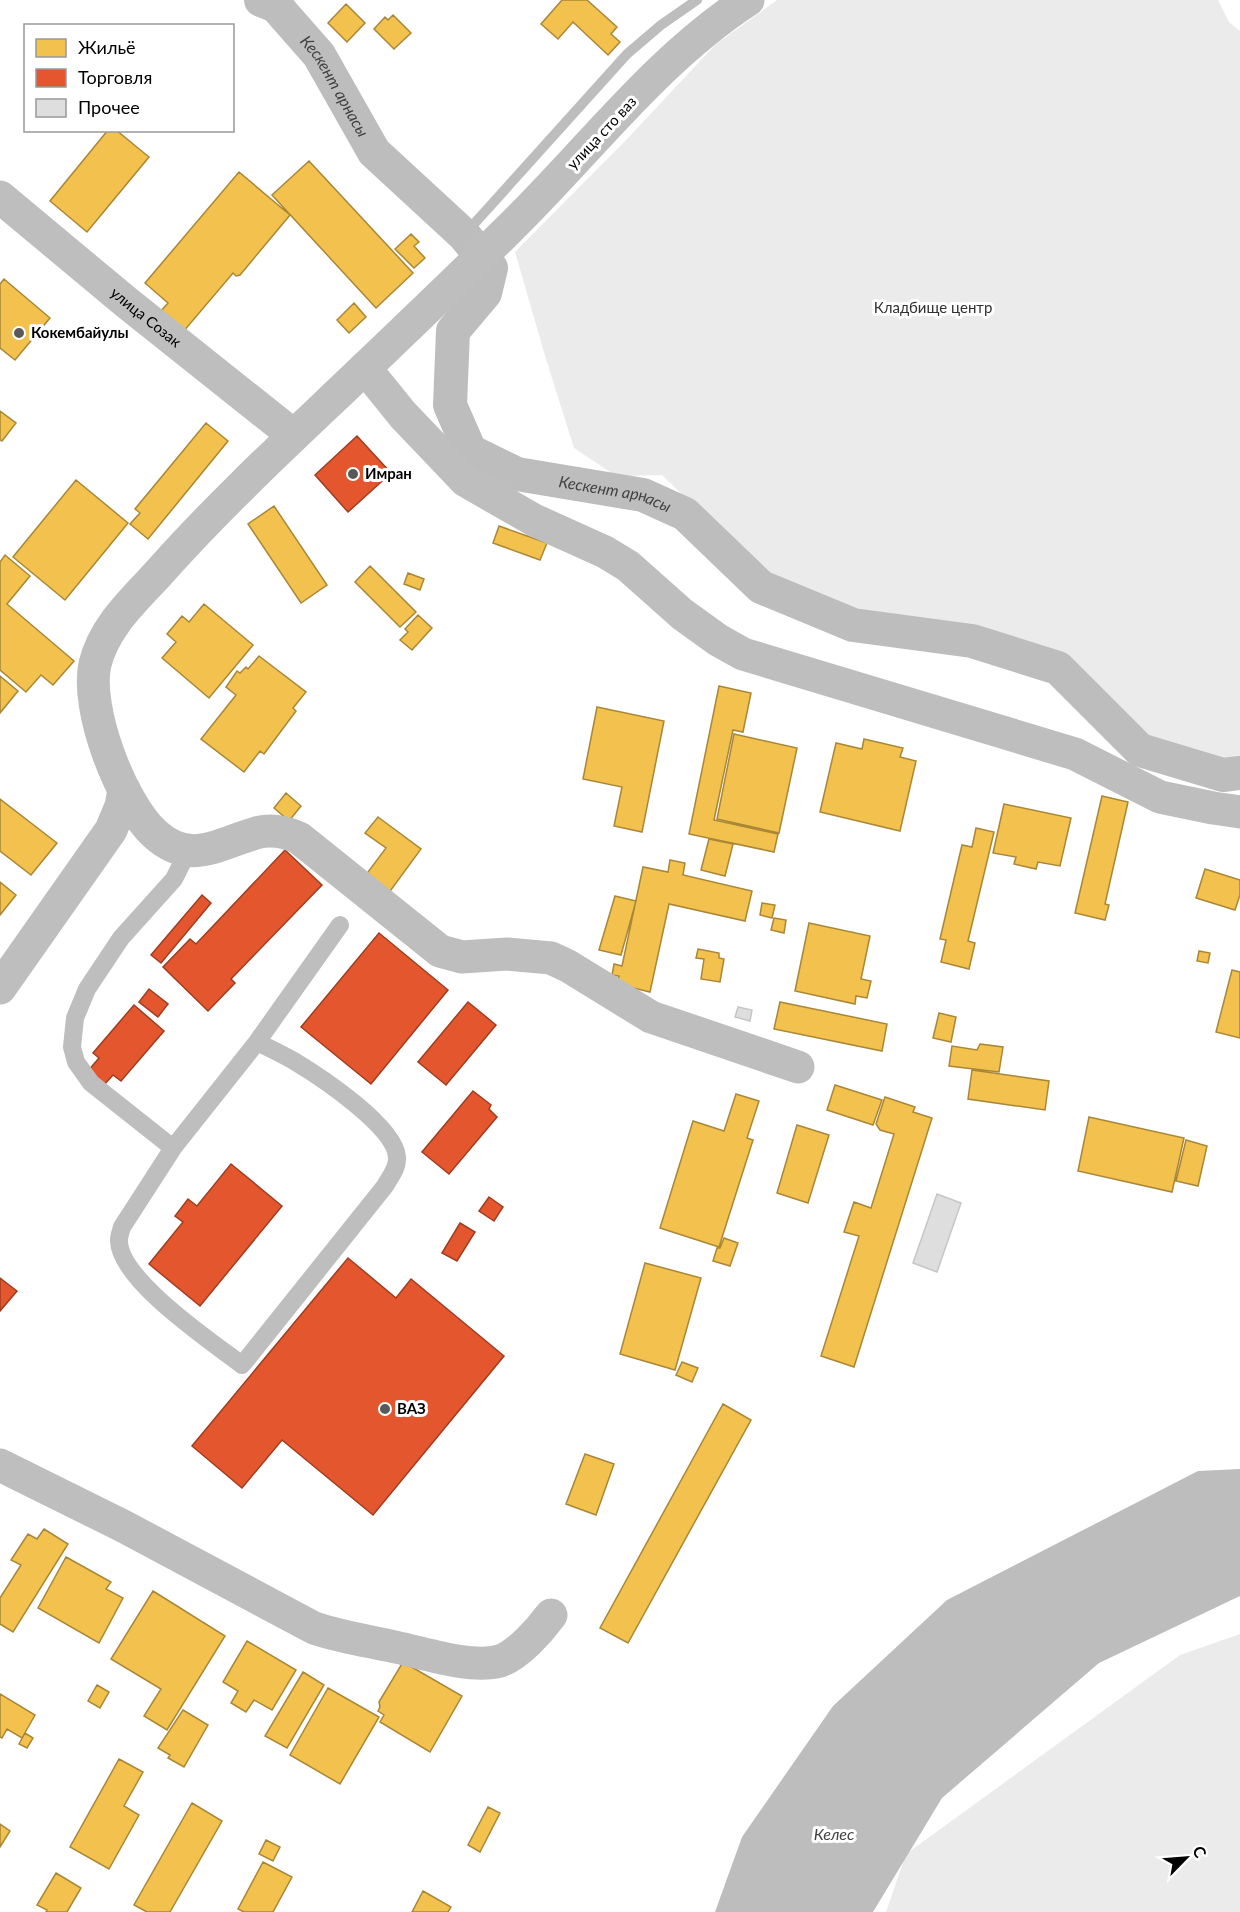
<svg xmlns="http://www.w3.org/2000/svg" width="1240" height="1912" viewBox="0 0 1240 1912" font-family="Lato,sans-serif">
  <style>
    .green { fill: #ebebeb }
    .water { fill: #bdbdbd }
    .homes { fill: #f2c14e; stroke: #a98737; stroke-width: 1.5 }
    .shops { fill: #e4572e; stroke: #a03d20; stroke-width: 1.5 }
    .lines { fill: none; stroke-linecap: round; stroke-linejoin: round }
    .stream { stroke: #bdbdbd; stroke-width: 10 }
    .canal { stroke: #bdbdbd; stroke-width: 34 }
    .building { fill: #dedede; stroke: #c6c6c6; stroke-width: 1.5 }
    .service { stroke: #bebebe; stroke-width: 18 }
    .minor { stroke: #bebebe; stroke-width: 33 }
    .poi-dot { fill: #595959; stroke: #fff; stroke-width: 2 }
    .labels { text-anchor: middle; stroke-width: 6; stroke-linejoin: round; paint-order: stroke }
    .street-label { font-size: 15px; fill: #000; stroke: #fff }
    .park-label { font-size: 15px; fill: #313131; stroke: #fff }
    .poi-label { font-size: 15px; font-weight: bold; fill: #000; stroke: #fff; text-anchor: start }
    .water-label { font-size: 16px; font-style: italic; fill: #424242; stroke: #fff }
  </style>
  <rect width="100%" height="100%" fill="#fff"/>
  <!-- green -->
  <path class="green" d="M777,0H1218L1229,22L1240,31V758L1225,762L1142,740L1054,655L1002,639L890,620L798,597L724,535L662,475L616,476L574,448L546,359L515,252L628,138L715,45Z
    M1240,1634V1912H886L906,1854L1180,1655Z"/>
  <!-- water -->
  <path class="water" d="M1240,1469V1596L1099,1663L942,1798L873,1912H715L742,1837L833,1706L947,1600L1198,1471Z"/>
  <!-- homes -->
  <path class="homes" d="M562,0H587L617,27L611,34L620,42L608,55L573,22L558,39L541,24Z
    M346,4L365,23L347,42L328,23Z
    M393,15L411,33L394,49L374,29L385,17L388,20Z
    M108,130H116L149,157L87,232L50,201Z
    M309,161L413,273L376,308L272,195Z
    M239,172L290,215L240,275L236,276L233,273L183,332L160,312L168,303L145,283Z
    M411,234L419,242L414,246L425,258L414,268L395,249Z
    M4,279L50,318L15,360L0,348V284Z
    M354,303L366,317L349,333L337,320Z
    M0,411L16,423L2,441L0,440Z
    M206,423L228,441L148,539L130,524L140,513L135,509Z
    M76,480L128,523L65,600L13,557Z
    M274,506L327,585L301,603L248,524Z
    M499,526L547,543L540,560L493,543Z
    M5,555L30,576L7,604L74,661L53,685L41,675L26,692L0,670V562Z
    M370,566L416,612L400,627L355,582Z
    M408,573L424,579L420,590L404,584Z
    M204,604L253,645L209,698L162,658L176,642L167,634L182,616L189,622Z
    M418,615L432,628L412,650L400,640L408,632L405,629Z
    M259,656L306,692L293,708L296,711L264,754L260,751L244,772L201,739L236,695L226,687L237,671L240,673L246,667L248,669Z
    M0,676L18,691L0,713Z
    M719,686L751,693L743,732L733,730L714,820L778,834L774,852L689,834Z
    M597,707L664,721L642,832L614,826L622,787L583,779Z
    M734,734L797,748L779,833L717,819Z
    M864,739L903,748L900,757L916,761L900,831L820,812L836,743L862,749Z
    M286,793L301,806L289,821L274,808Z
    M1102,796L1128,802L1105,904L1109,905L1105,920L1075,913Z
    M0,799L57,843L31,875L0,851Z
    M1004,804L1071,818L1060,866L1038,862L1036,869L1014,864L1016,857L993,853Z
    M378,817L421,849L388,894L365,876L386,848L365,833Z
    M976,828L994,832L968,941L975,943L969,969L941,962L946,940L940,939L962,845L972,847Z
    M709,839L733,844L725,876L701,870Z
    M670,860L685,863L683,875L752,891L745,921L669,904L650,992L617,984L619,976L612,975L614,964L622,966L643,867L668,872Z
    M1205,869L1240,880V895L1235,910L1196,898Z
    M0,882L16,895L0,915Z
    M615,896L636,901L621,955L599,950Z
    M762,903L775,905L772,918L760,915Z
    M774,918L786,920L784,933L771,930Z
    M809,923L870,936L861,979L871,981L867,998L856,996L855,1004L795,991Z
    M698,949L719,953V958L724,959L720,982L701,979L704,959L696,958Z
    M1199,951L1210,953L1208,963L1197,961Z
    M1232,970L1240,972V1038L1216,1032Z
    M780,1002L887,1024L882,1051L774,1029Z
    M939,1013L956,1017L951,1042L933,1038Z
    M980,1044L1003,1047L999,1072L949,1066L952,1046L977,1050Z
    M972,1070L1049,1081L1045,1110L968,1099Z
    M835,1085L882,1100L873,1125L827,1110Z
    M736,1094L759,1101L747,1138L753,1140L719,1247L660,1228L693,1121L724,1131Z
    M885,1097L915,1107L913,1112L932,1118L854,1367L821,1356L859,1236L844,1232L854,1202L871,1208L894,1134L880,1130L876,1124Z
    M1089,1117L1184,1138L1172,1192L1078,1171Z
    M797,1125L829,1135L808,1203L777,1193Z
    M1186,1140L1207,1146L1198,1186L1176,1181Z
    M724,1238L738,1243L730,1266L713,1261L717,1248H720Z
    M645,1263L701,1278L675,1370L620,1354Z
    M682,1362L698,1368L692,1382L676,1375Z
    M723,1404L751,1420L628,1643L600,1628Z
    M585,1454L614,1464L596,1515L566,1504Z
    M44,1529L68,1544L13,1632L0,1624V1598L21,1565L11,1560L28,1534L37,1539Z
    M66,1557L111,1582L106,1589L123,1598L99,1643L38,1608Z
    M153,1591L225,1636L167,1730L144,1716L161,1689L111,1659Z
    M247,1641L296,1670L272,1710L254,1700L246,1712L231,1703L238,1691L223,1682Z
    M403,1662L462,1696L430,1752L380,1722L384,1715L378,1711L380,1707L379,1702Z
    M303,1672L324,1685L287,1748L265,1736Z
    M97,1685L109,1692L100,1708L88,1701Z
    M328,1688L379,1717L340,1784L290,1755Z
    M0,1694L35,1715L22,1738L7,1729L2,1738L0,1737Z
    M183,1710L208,1725L184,1767L168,1758L170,1755L158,1748Z
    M25,1733L33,1738L27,1748L19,1744Z
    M119,1759L143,1772L124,1806L139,1815L109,1869L70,1847Z
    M192,1803L222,1821L170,1912H147L134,1905Z
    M488,1807L500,1813L480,1852L468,1845Z
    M0,1824L10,1831L0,1847Z
    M266,1840L280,1847L273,1861L259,1854Z
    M263,1862L292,1877L273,1912H244L238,1909Z
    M56,1873L81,1888L67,1912H46L47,1910L37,1905Z
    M423,1891L451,1907L448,1912H412Z"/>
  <!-- shops -->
  <path class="shops" d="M357,436L391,473L348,512L315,475Z
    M285,850L322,885L231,979L235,983L208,1011L163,967L190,939L196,944Z
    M202,895L211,903L161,963L151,955Z
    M379,933L448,990L371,1084L301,1027Z
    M149,989L168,1004L158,1017L139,1002Z
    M468,1002L496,1025L446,1085L418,1062Z
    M134,1005L164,1031L121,1081L113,1075L104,1085L88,1071L99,1058L93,1053Z
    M473,1091L491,1105L489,1109L497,1117L449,1174L422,1152Z
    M231,1164L282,1206L200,1306L149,1264L183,1222L175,1216L188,1199L197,1206Z
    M489,1197L503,1207L494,1221L479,1211Z
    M460,1223L475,1232L457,1261L442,1253Z
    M348,1258L396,1298L411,1279L504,1356L373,1515L282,1440L242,1488L192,1446Z
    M0,1278L17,1291L0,1311Z"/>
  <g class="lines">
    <!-- stream -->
    <path class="stream" d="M464,235L627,54L661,25L697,0"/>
    <!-- canal -->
    <path class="canal" id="s1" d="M261,0L276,6L319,55L374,152L464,235L491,268L485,293L453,331L450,405L470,451L517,474L643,495L685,514L761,587L853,625L972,641L1058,668L1140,750L1223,775L1240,773"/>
  </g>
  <!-- building -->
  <path class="building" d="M738,1007L752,1010L750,1021L735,1017Z
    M937,1194L961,1203L937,1272L913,1263Z"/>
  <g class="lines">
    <!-- service -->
    <path class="service" d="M257,1042C269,1048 282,1054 294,1061C319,1076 395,1126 397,1157C398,1168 390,1177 385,1186L242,1365C212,1342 118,1279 119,1240C119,1236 121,1231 122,1227L173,1148L257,1042L340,925
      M173,1148L91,1083L76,1062L72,1047L75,1018L87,989L121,938L174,879L188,851"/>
    <!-- minor -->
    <g class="minor">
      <path d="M748,0C653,62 585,156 504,234C458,279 412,323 365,368C297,433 228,496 165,566C139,596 105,623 95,664C85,709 121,803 155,834C190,866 218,844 256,833C270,829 286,832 299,838L440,951L462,957L507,954L551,958L568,966L651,1017L798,1067"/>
      <path id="s2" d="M0,197L126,302L293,435"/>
      <path d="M365,368L403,415L466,481L534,520L605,552L628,566L682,614L718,640L743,654L1075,754L1160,797L1213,808L1240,812"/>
      <path d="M0,988L111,830L121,806L124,790"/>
      <path d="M0,1465L123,1526L314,1628C341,1637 368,1641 395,1647C425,1653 470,1669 500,1661C518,1655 540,1630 551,1615"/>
    </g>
  </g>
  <!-- markers -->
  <g class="poi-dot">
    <circle cx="19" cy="333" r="6"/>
    <circle cx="353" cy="474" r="6"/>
    <circle cx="385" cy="1409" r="6"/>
  </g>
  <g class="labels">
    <!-- street labels -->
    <g class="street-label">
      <text transform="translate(602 133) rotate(-47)" y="5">улица сто ваз</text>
      <text dy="5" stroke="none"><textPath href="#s2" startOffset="189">улица Созак</textPath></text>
    </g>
    <!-- park labels -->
    <g class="park-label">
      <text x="933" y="313">Кладбище центр</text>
    </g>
    <!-- poi labels -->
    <g class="poi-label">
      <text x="31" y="338">Кокембайулы</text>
      <text x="365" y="479">Имран</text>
      <text x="397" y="1414">ВАЗ</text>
    </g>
    <!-- water labels -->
    <g class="water-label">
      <text dy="6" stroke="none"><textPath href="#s1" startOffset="116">Кескент арнасы</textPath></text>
      <text dy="6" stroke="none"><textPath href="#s1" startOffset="710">Кескент арнасы</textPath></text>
      <text x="834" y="1840">Келес</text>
    </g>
  </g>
  <!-- legend -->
  <rect x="24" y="24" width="210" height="108" fill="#ffffff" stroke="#999999" stroke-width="1.5"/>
  <rect x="36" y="39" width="30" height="18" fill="#f2c14e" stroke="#999999" stroke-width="1.5"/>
  <text x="78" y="54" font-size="18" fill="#000000">Жильё</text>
  <rect x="36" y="69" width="30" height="18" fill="#e4572e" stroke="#999999" stroke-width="1.5"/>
  <text x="78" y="84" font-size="18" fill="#000000">Торговля</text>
  <rect x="36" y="99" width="30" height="18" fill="#dedede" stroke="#999999" stroke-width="1.5"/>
  <text x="78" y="114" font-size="18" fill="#000000">Прочее</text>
  <!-- north arrow -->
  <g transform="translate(1186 1858) rotate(65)" stroke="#ffffff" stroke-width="4.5" paint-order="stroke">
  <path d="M0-4.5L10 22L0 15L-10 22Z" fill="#000000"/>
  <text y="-9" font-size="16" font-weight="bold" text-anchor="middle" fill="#000000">С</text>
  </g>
</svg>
